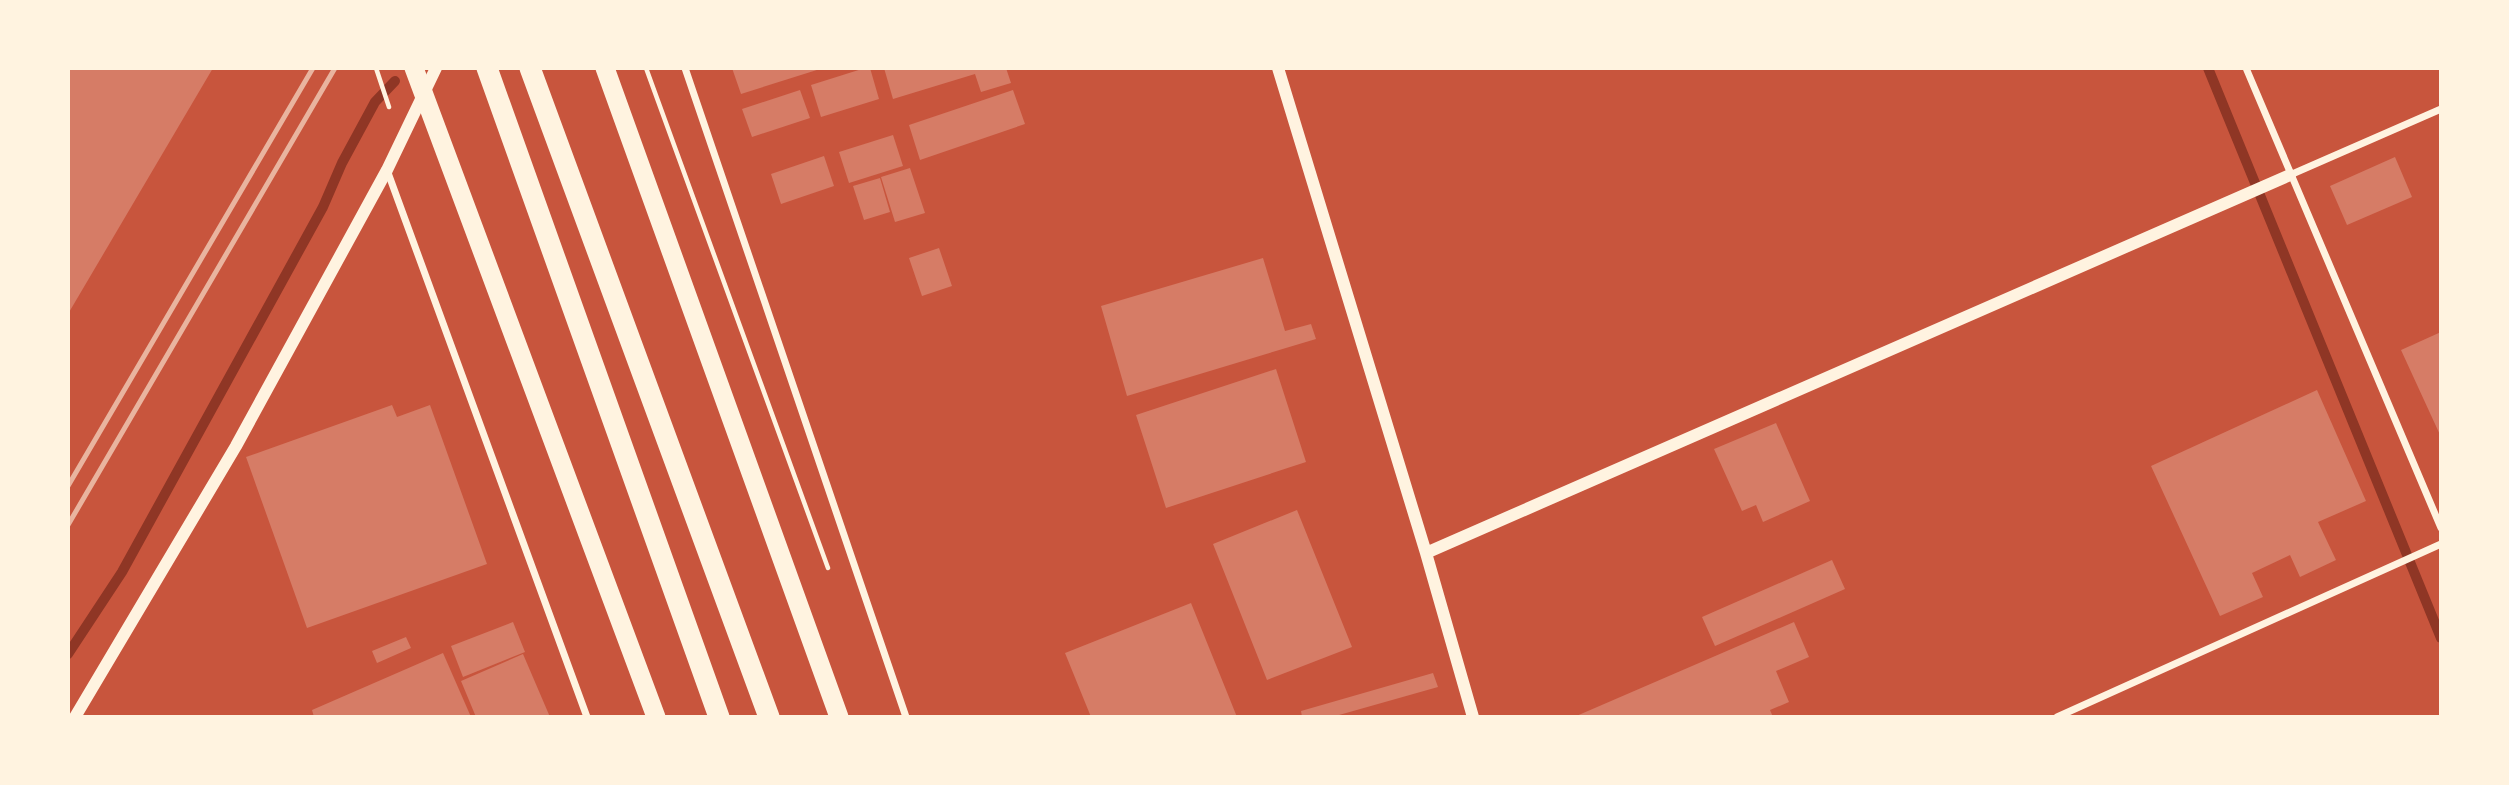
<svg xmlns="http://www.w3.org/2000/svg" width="2509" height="785" viewBox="0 0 2509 785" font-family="Helvetica,sans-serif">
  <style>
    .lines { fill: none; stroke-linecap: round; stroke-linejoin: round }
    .stream { stroke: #8f3625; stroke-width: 10 }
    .building { fill: #d67c66 }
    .path { stroke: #fff3e0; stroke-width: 4.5 }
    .minor { stroke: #fff3e0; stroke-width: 7 }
    .tertiary { stroke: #fff3e0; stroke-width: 12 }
    .trunk { stroke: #fff3e0; stroke-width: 19 }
    .motorway { stroke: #fff3e0; stroke-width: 21 }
    .rail { stroke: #e9b49f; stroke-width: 5 }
  </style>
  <rect width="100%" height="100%" fill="#c8553d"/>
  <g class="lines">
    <!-- stream -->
    <path class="stream" d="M2208,68L2441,638
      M68,654L122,572L323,207L342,163L375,102L395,81"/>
  </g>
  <!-- building -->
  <path class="building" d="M68,68H213L68,314Z
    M732,68H820V69L741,94Z
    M865,68H870L879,99L821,117L811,85Z
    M884,68H1006L1011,83L981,92L975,74L893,99Z
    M800,90L810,118L752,137L742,109Z
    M1013,90L1025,124L920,160L909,125Z
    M893,135L903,166L849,183L839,152Z
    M824,156L834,186L781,204L771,174Z
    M2395,157L2412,197L2347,225L2330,186Z
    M910,168L925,213L895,222L881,177Z
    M880,178L890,212L864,220L853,186Z
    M939,248L952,286L922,296L909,258Z
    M1263,258L1285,331L1311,324L1316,339L1127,396L1101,306Z
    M2441,332V437L2401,350Z
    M1276,369L1306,462L1166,508L1136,415Z
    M2317,390L2366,501L2318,522L2336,560L2300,577L2290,555L2252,573L2263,597L2220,616L2151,466Z
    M392,405L397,417L430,405L487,564L307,628L246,457Z
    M1776,423L1810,501L1763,522L1756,505L1742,511L1714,449Z
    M1297,510L1352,647L1267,680L1213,544Z
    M1832,560L1845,589L1715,646L1702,617Z
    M1191,603L1237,717H1091L1065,653Z
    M513,622L525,652L463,677L451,646Z
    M1794,622L1809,657L1776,671L1789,702L1770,710L1773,717H1574Z
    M406,637L411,648L377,663L372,651Z
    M443,653L471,717H314L312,710Z
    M523,654L550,717H476L461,681Z
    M1433,673L1438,687L1332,717H1302L1301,711Z"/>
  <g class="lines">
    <!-- path -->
    <path class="path" d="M376,68L389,107
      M646,68L828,568"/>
    <!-- minor -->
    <path class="minor" d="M685,68L906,717
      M2246,68L2441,528
      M387,170L587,717
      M2290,175L2441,109
      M2057,717L2441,544"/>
    <!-- tertiary -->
    <path class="tertiary" d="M1278,68L1426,553L1473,717
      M1426,553L2290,175
      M75,717L236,446L387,170L436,68"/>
    <!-- trunk -->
    <path class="trunk" d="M414,68L656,717
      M605,68L839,717"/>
    <!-- motorway -->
    <path class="motorway" d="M487,68L719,717
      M530,68L769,717"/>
    <!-- rail -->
    <path class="rail" d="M68,486L313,68
      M68,525L335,68"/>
  </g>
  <!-- border -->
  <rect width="2509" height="785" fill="none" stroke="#fff3e0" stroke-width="140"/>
</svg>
